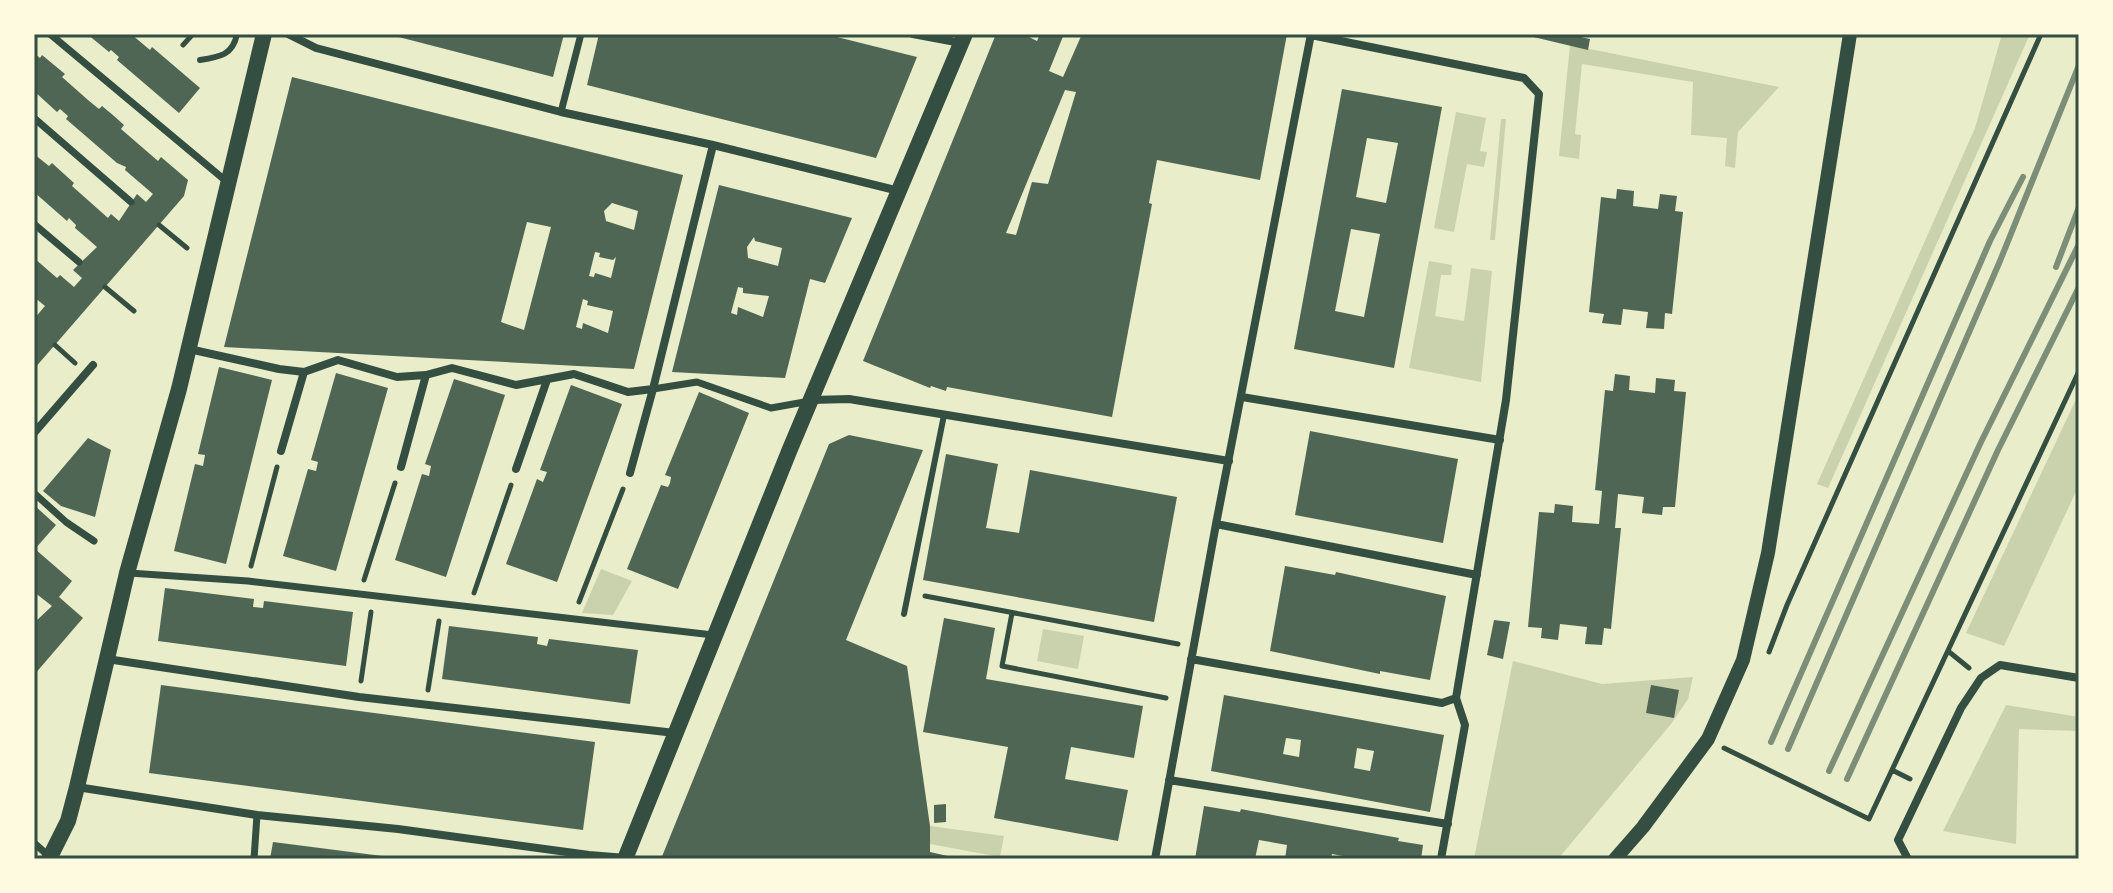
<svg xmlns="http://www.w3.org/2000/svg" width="2113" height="893" viewBox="0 0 2113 893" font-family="'Work Sans',sans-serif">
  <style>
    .green { fill: #cad2ad }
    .building { fill: #4f6655; fill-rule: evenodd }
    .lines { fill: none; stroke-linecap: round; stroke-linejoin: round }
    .path { stroke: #344e41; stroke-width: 5 }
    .service { stroke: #344e41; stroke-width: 6 }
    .pedestrian { stroke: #344e41; stroke-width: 7 }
    .minor { stroke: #344e41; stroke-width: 8 }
    .tertiary { stroke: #344e41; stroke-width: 14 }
    .secondary { stroke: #344e41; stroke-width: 16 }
    .rail { stroke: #7c8e77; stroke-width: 6 }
    .neatline { fill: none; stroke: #344e41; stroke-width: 3 }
  </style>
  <rect width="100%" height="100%" fill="#e9edc9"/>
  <!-- green -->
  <path class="green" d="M2002,34H2030L1828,488L1817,484L1975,128Z
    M1570,45L1779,87L1738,132L1735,168L1725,166L1727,138L1691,135L1693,82L1582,64L1575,134L1581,135L1579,159L1559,156Z
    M1456,112L1486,118L1480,151L1487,152L1484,167L1467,164L1454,232L1434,228Z
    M1501,119H1506L1495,240H1490Z
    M1429,261L1452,265L1451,275H1441L1435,316L1464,321L1471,268L1492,271L1481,382L1409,368Z
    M2079,393V485L2004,646L1966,633Z
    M601,569L632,581L613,615L582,613Z
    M1043,629L1084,636L1078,669L1037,661Z
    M1513,661L1602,684L1693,677L1688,699L1671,724L1558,859H1474Z
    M2006,705L2079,717V731L2019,729L2016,844L1943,831Z
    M930,826L1004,836L1000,857L930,844Z"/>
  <!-- building -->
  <path class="building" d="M87,34H131L150,50L152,47L200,88L179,113L117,60L119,57L111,50L109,52Z
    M387,34H564L553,77Z
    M599,34H825L917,57L876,158L587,85Z
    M996,34H1023L1037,41L1040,34H1064L1049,71L1063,77L1082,34H1287L1260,180L1157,160L1149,203L1152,204L1112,417L947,387L946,391L931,386L930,388L863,361ZM1065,90L1076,92L1048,184L1032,182L1016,235L1006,233Z
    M1521,34H1567L1590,39L1588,50Z
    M34,53L40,58L42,55L65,74L62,77L88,100L99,109L102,106L114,116L124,125L121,129L158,161L161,157L188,180L184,196L34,369V319L45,306L34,297V258L57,278L60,275L74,287L82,278L73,270L97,247L75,228L76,225L69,218L67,221L34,192V154L49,166L52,163L74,183L72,186L108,218L111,214L119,221L137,194L146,202L153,194L125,170L126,167L117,163L66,119L68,116L60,109L57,112L34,91Z
    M292,77L683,175L634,369L224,347ZM612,203L638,211L634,230L606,221L604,211ZM527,222L551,227L524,330L501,322ZM595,252L600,253L599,257L613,260L616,257L611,278L595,273L594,277L589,276ZM583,299L588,301L587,305L613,311L608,333L583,323L582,329L576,327Z
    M1342,89L1442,107L1394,368L1294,349ZM1367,138L1398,143L1386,203L1356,197ZM1351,229L1380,234L1364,317L1335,311Z
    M719,185L852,218L825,283L810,279L785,378L672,372ZM754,237L755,241L782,248L778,266L748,258L747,247ZM738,287L743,288V293L769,296L763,317L738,307L737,315L731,313Z
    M1617,189L1634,191L1633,206L1658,209L1660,194L1677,196L1675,211L1683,212L1672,314L1665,313L1664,329L1646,328L1648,312L1623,309L1621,325L1602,323L1604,314L1589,312L1601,197L1616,199Z
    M219,367L272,380L226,564L174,551L195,464L203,466L205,455L198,454Z
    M336,373L388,388L336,571L283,556L308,469L316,471L318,462L311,460Z
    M1615,374L1630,376L1629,390L1655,393L1656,378L1675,380L1674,391L1686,392L1675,507H1663L1662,515L1642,513L1644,497L1618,494L1615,528H1621L1611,629L1604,628L1602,645L1585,644L1587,627L1560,624L1558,640L1541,638L1542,628L1528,627L1539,512L1554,513L1555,504L1573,506L1572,522L1599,524L1602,491L1595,490L1605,390L1613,391Z
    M454,379L505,395L446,577L395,560L422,474L429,476L431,466L425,464Z
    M571,385L622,404L557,582L506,564L537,479L543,482L547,472L540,470Z
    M699,392L749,413L678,589L627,569L661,485L668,487L670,483L671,477L665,475Z
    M1310,431L1458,459L1443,543L1295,515Z
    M849,435L923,450L846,640L907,666L930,826V852L961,859H661L829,444Z
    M88,438L111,450L95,517L61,506L43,491Z
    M946,454L998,464L986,528L1019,533L1030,470L1177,497L1154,622L923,580Z
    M34,505L56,525L35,549L72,581L59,597L83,618L34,675V623L52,606L34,592Z
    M1285,566L1335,575L1336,572L1446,596L1430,680L1380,671V674L1270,651Z
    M165,588L254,599L253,607L263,608L264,601L353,612L346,666L158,641Z
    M944,618L995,628L986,679L1143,706L1134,758L1071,747L1065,779L1128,790L1118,841L994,818L1008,747L923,732Z
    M1494,620L1510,622L1503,659L1487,655Z
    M449,626L538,637L537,644L547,646L549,639L638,650L630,704L442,679Z
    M161,685L595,742L583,830L149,773Z
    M1651,685L1679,690L1674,718L1646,713Z
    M1224,695L1444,735L1430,812L1211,771ZM1286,738L1301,740L1299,757L1283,754ZM1357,748L1374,751L1370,771L1354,768Z
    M946,804V822L934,823V805Z
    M1204,806L1240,812L1241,809L1251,811L1399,838L1398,841L1423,845L1421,859H1359L1332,854L1331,859H1285L1287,845L1259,840L1255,859H1195Z
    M273,842L390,857V859H270Z"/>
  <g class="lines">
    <!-- path -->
    <path class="path" d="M183,45L193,34
      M159,225L187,248
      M105,287L134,311
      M55,345L75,363
      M251,566L277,467
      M364,580L395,483
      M474,593L511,485
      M925,596L1178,644
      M579,602L623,489
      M1012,613L1002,666L1166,698
      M1948,651L1969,668
      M1769,652L1787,605L2041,34
      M361,681L371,612
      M428,690L439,621
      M1724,748L1869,819L2079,371
      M1892,770L1910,779"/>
    <!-- service -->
    <path class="service" d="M200,60C220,57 233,55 237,34
      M904,614L944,415"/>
    <!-- pedestrian -->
    <path class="pedestrian" d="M50,34L226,181
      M561,112L581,34
      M34,118L131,202
      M34,224L79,262
      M653,389L697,382L771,408L810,401
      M34,493L66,522L94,541
      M129,573L248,581L713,635
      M34,843L50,857
      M254,859L257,815"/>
    <!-- minor -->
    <path class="minor" d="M288,34L316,48L561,112L713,145L899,191
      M913,34L961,43
      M1311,35L1524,78L1539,94L1506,400L1456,698L1465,725L1441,859
      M189,349L279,369L304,372L338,360L397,377L426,375L452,368L516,385L574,374L628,392L653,389
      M1242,397L1500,440
      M812,400L849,399L1229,461
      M34,433L93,365
      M281,451L304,372
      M401,467L426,375
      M516,469L547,380
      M630,473L653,389L713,145
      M1216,524L1477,575
      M107,659L359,697L675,733
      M1191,659L1442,703L1456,698
      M1169,780L1448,824
      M77,787L257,815L398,829L589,855L626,858
      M1155,859L1216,524L1311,34
      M1908,859L1898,840L1961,708L1981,678L2000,665L2079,678"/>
    <!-- tertiary -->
    <path class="tertiary" d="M1615,859L1643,827L1708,739L1743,660L1768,553L1850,34"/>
    <!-- secondary -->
    <path class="secondary" d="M49,859L68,821L77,787L127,573L179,389L264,34
      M625,859L790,449L965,34"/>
    <!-- rail -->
    <path class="rail" d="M2056,267L2079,207
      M1771,742L1990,241L2023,177
      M1788,749L2000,261L2079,65
      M1829,771L1981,442L2079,244
      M1847,779L1998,450L2079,287"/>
  </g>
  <!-- border -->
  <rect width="2113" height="893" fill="none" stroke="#fefae0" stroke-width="72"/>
  <rect x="36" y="36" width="2041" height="821" class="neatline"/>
</svg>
